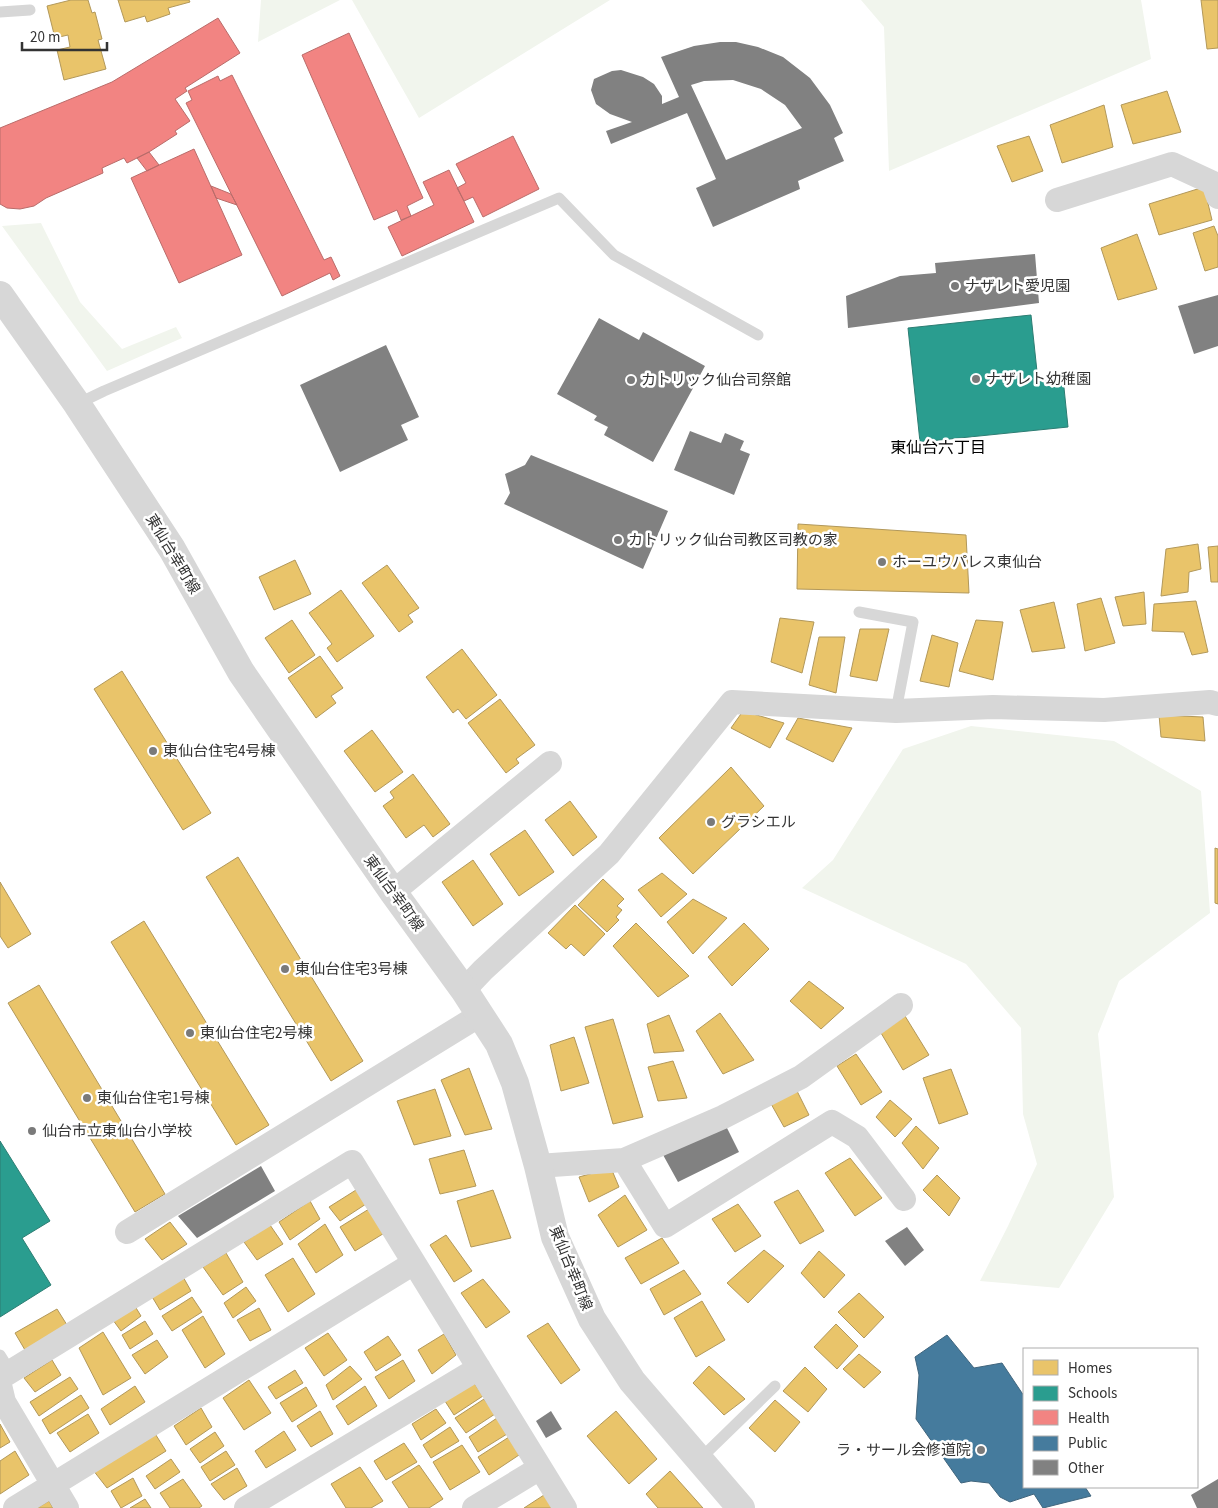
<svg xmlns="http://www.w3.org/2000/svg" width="1218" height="1508" viewBox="0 0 1218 1508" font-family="'Source Sans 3','Noto Sans JP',sans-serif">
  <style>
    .green { fill: #f1f5ed }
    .homes { fill: #e9c46a; stroke: #b2985a }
    .schools { fill: #2a9d8f; stroke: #2d7d73 }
    .health { fill: #f28482; stroke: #b96c6a }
    .public { fill: #457b9d; stroke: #40657d }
    .building { fill: #818181; fill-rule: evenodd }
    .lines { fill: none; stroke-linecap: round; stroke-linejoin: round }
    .service { stroke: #d7d7d7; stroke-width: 11 }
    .minor { stroke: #d7d7d7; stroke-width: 24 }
    .tertiary { stroke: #d7d7d7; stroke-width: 28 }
    .poi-dot { fill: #7a7a7a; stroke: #fff; stroke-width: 2 }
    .labels { text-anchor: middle; stroke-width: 5; stroke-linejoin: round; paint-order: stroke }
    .poi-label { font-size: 15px; fill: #333; stroke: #fff; text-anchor: start }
    .street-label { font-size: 15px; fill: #333; stroke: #fff }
    .neighbourhood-label { font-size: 16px; fill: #000; stroke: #fff }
  </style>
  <rect width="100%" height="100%" fill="#fff"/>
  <!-- green -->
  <path class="green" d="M261,0H340L258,42Z
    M352,0H610L419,118Z
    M861,0H1141L1151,59L889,171L884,27Z
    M41,223L80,302L122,349L176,327L182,338L107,371L2,226Z
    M971,726L1114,741L1201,791L1210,913L1119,981L1098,1034L1114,1197L1059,1288L980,1281L1008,1226L1037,1164L1023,1114L1021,1028L966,964L802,888L833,860L903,749Z"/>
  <!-- homes -->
  <path class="homes" d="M71,0H88L92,13L95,12L102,39L98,40L106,69L64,80L57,50L70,47L68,35L55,38L47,6Z
    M118,0H189L190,2L168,8L170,14L147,22L145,16L125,22Z
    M1201,0H1218V48L1207,49Z
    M1167,91L1181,132L1133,144L1121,105Z
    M1104,105L1113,147L1062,163L1050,125Z
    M1029,136L1043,171L1012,182L997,146Z
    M1204,187L1212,220L1159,235L1149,204Z
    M1214,226L1218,236V267L1205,271L1193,233Z
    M1137,234L1157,289L1118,300L1101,248Z
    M798,524L966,535L969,593L797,589Z
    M1198,544L1201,569L1189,572L1188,592L1161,596L1166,549Z
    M1218,546V582H1211L1208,547Z
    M295,560L311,594L274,610L259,577Z
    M387,565L419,608L408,615L413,622L399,632L362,583Z
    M341,590L374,636L337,662L327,648L332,644L309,613Z
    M1144,592L1146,624L1123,626L1115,597Z
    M1101,598L1115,643L1085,651L1077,604Z
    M1196,601L1208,652L1192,655L1184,632L1152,631L1154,604Z
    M1054,602L1065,648L1032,652L1020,610Z
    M780,618L814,622L802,673L771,662Z
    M292,620L315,655L289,673L265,638Z
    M976,620L1003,622L993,680L959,671Z
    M860,629H889L877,681L850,676Z
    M932,635L958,643L949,687L920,681Z
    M819,637H845L836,693L809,685Z
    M462,649L497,695L466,719L458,709L453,713L426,677Z
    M320,656L343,688L331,696L336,703L316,718L288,678Z
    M122,671L211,813L183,830L94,689Z
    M500,699L535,745L516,759L519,763L506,773L468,723Z
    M743,711L784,723L770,748L731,728Z
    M1159,715L1203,717L1205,741L1161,737Z
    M798,718L852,728L833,762L786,739Z
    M372,730L403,772L375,792L344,751Z
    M731,767L764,806L693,874L659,838Z
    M413,774L450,824L433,837L424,825L406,838L383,806L394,798L390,792Z
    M570,801L597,837L573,856L545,820Z
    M525,830L554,872L519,896L490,854Z
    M1215,848L1218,849V904L1215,903Z
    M238,857L363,1061L331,1081L206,877Z
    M473,860L503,904L473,926L442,882Z
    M662,873L687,894L661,917L638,890Z
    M603,879L624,899L617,906L622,910L616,917L619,920L607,932L578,905Z
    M0,882L31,934L8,948L0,936Z
    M693,899L727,918L693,954L667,922Z
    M575,905L605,934L584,956L571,944L566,949L548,933Z
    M144,921L269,1125L236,1145L111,942Z
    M636,923L689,976L658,997L613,946Z
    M744,923L769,949L732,986L708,957Z
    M809,981L844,1008L821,1029L790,1001Z
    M39,985L165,1194L135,1212L8,1003Z
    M720,1013L754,1060L723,1074L696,1031Z
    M669,1015L684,1051L654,1053L647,1024Z
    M905,1016L929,1055L903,1070L881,1033Z
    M613,1019L643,1117L613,1124L585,1027Z
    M574,1037L589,1083L561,1091L550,1045Z
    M856,1054L882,1092L861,1105L837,1066Z
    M673,1061L687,1098L658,1101L648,1067Z
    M469,1068L492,1129L465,1135L441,1080Z
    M951,1069L968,1114L939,1124L923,1078Z
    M795,1087L809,1115L784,1127L770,1102Z
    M435,1089L451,1136L414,1145L397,1101Z
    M890,1100L912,1119L895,1137L876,1117Z
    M916,1126L939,1148L923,1169L902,1143Z
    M464,1150L476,1186L440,1194L429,1159Z
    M850,1158L882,1198L855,1216L825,1173Z
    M611,1168L619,1187L589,1202L579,1177Z
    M937,1175L960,1198L949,1216L923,1190Z
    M356,1190L366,1204L340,1221L329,1207Z
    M493,1190L511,1238L471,1247L457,1201Z
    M798,1190L824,1231L800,1244L774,1202Z
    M625,1195L647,1230L618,1247L598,1215Z
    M310,1201L320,1219L290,1240L279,1222Z
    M738,1204L761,1236L735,1252L712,1219Z
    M369,1209L386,1232L355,1251L340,1227Z
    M170,1222L187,1244L162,1260L145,1239Z
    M325,1224L343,1255L316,1273L298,1244Z
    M270,1225L283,1244L257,1260L244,1242Z
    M446,1235L472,1271L454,1282L430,1245Z
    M662,1238L679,1263L641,1284L625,1258Z
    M764,1250L784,1266L748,1303L727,1283Z
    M819,1251L845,1275L824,1298L801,1273Z
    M226,1253L243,1282L223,1295L203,1267Z
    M293,1258L315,1294L288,1312L265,1275Z
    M684,1270L701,1294L664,1315L650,1289Z
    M182,1275L191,1291L160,1310L151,1295Z
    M483,1279L510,1312L486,1328L461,1293Z
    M246,1287L256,1301L233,1318L224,1303Z
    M859,1293L884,1317L864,1338L838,1312Z
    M192,1297L202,1312L172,1331L162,1316Z
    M702,1301L725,1340L696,1357L674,1318Z
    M133,1303L141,1316L121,1331L110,1316Z
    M259,1308L271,1330L250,1341L237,1320Z
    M57,1309L67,1325L25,1350L15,1333Z
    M203,1316L225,1354L205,1368L182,1330Z
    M145,1321L153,1334L130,1349L122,1335Z
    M548,1323L580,1370L561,1384L527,1336Z
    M836,1324L858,1346L837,1369L814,1347Z
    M103,1332L131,1378L103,1395L79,1348Z
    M328,1333L347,1360L324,1376L305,1348Z
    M444,1334L456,1355L432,1374L418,1350Z
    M388,1336L401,1355L376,1371L364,1352Z
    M157,1340L168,1357L145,1374L132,1355Z
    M859,1354L881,1372L864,1388L843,1369Z
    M52,1360L61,1375L35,1392L24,1378Z
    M403,1360L415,1381L389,1399L375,1377Z
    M350,1366L362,1379L333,1400L326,1385Z
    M709,1366L745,1399L724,1415L693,1383Z
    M805,1367L827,1389L808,1412L783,1391Z
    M295,1370L303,1383L276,1399L268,1387Z
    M70,1377L78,1389L39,1416L30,1402Z
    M249,1380L271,1413L244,1430L223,1398Z
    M472,1380L483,1396L454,1415L443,1398Z
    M135,1386L145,1402L110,1425L101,1409Z
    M365,1386L377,1406L348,1425L336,1406Z
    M306,1387L317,1406L292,1422L280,1403Z
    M81,1395L89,1408L50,1434L42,1420Z
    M484,1399L495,1414L466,1433L455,1418Z
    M775,1400L800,1422L775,1452L749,1428Z
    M201,1408L212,1427L186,1445L174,1426Z
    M436,1409L446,1423L421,1440L412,1424Z
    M320,1411L333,1434L311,1447L297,1426Z
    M616,1411L657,1459L629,1484L587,1436Z
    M88,1414L99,1433L70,1452L57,1433Z
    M497,1418L507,1434L478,1452L469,1437Z
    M0,1424L10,1442L0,1448Z
    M450,1427L459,1441L431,1458L423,1445Z
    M284,1431L296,1450L266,1468L255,1451Z
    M154,1432L166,1451L107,1488L93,1470Z
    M215,1432L224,1446L200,1463L190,1449Z
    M509,1437L519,1455L489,1475L478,1457Z
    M404,1443L417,1462L386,1480L374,1461Z
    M462,1445L480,1472L450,1490L433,1462Z
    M15,1451L29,1475L0,1494V1461Z
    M226,1451L235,1465L210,1481L201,1467Z
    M171,1459L180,1472L155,1489L146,1476Z
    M419,1465L443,1499L429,1508H409L392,1482Z
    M360,1467L383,1501L371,1508H346L331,1484Z
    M237,1468L247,1486L224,1500L211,1484Z
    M670,1471L703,1508H658L646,1494Z
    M133,1478L142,1496L121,1508L111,1491Z
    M183,1479L202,1506L199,1508H170L160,1493Z
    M544,1495L552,1508H524Z
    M145,1499L151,1508H130Z
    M49,1501L53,1508H37Z"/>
  <!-- schools -->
  <path class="schools" d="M1031,315L1038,381L1063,378L1068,427L920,442L908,328Z
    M0,1141L50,1221L22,1238L51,1285L0,1317Z"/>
  <!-- health -->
  <path class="health" d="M218,18L240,53L185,88L187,91L175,99L190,121L175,131L177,134L149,152L127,163L124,158L102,168L103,173L46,198L34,206L20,209L7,208L0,204V128L112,82Z
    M349,33L423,198L407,206L411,216L401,220L397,210L374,220L302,55Z
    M232,75L324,260L331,257L340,276L333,280L330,273L282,296L186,103L192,100L188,91L218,76L220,81Z
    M513,136L539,189L483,217L473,197L464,201L457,188L466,183L456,164Z
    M194,149L242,255L179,283L131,178Z
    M149,152L159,165L147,171L137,158Z
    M449,170L474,222L402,256L388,227L434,205L423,182Z
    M211,186L231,194L237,205L216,198Z"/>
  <!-- public -->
  <path class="public" d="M947,1335L974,1368L1002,1363L1024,1396V1487H1085L1091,1496L1043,1508L1034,1494L1010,1502L1000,1497L989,1483L971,1481L961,1483L916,1419L919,1375L915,1357Z"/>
  <!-- building -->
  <path class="building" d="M720,42H736L758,47L783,57L810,78L830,105L843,133L834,138L844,161L798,181L800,189L713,227L696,188L716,179L687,113L611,144L606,131L632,122L610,114L596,104L591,90L594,79L612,71L621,70L643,77L654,84L662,96V104L679,97L661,57L694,46ZM733,80L761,89L785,105L802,128L726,160L691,85L704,81Z
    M1035,254L1039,303L848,328L846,296L900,276L936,273L935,263Z
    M1218,295V346L1194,354L1178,306Z
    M599,318L639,340L643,332L705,366L653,462L604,435L608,427L594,420L597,416L557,394Z
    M386,345L419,417L401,425L408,440L340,472L300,385Z
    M690,431L721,443L725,433L744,441L740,450L750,454L734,495L674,470Z
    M531,455L668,511L643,569L504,504L510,493L505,474L525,465Z
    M725,1124L739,1152L678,1182L662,1153Z
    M261,1166L275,1191L197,1238L178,1216Z
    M907,1227L924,1250L905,1266L885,1241Z
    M551,1411L562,1429L546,1438L536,1421Z
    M1218,1479V1508H1197L1191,1495Z"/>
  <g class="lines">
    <!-- service -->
    <path class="service" d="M0,12L30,10
      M77,404L104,391L559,198L614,255L758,335
      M859,612L913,622L896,711
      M0,1355L10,1371
      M699,1460L775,1386"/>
    <!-- minor -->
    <path class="minor" d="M1057,200L1172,164L1213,183L1218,197
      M393,892L550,763
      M464,990L483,970L609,854L732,702L896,711L993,707L1104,710L1210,702L1218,704
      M624,1160L665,1226L832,1122L857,1137L904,1199
      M538,1166L624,1160L723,1117L801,1077L901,1005
      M127,1232L480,1015
      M0,1378L352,1162L565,1508
      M0,1385L4,1402L67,1508
      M15,1508L414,1263
      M246,1508L479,1368
      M474,1508L540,1468"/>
    <!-- tertiary -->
    <path class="tertiary" d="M0,295L77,404L172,549L241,672L393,892L464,990L499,1044L515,1083L538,1166L555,1237L592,1319L632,1381L741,1508"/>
  </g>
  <!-- markers -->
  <g class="poi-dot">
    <circle cx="955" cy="286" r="5"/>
    <circle cx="976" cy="379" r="5"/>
    <circle cx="631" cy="380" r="5"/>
    <circle cx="618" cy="540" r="5"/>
    <circle cx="882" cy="562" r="5"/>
    <circle cx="153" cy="751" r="5"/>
    <circle cx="711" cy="822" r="5"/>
    <circle cx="285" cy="969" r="5"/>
    <circle cx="190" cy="1033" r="5"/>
    <circle cx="87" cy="1098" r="5"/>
    <circle cx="32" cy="1131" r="5"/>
    <circle cx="981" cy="1450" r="5"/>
  </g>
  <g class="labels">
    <!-- poi labels -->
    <g class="poi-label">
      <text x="965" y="291">ナザレト愛児園</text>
      <text x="986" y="384">ナザレト幼稚園</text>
      <text x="641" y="385">カトリック仙台司祭館</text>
      <text x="628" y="545">カトリック仙台司教区司教の家</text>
      <text x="892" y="567">ホーユウパレス東仙台</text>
      <text x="163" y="756">東仙台住宅4号棟</text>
      <text x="721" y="827">グラシエル</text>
      <text x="295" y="974">東仙台住宅3号棟</text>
      <text x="200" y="1038">東仙台住宅2号棟</text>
      <text x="97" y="1103">東仙台住宅1号棟</text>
      <text x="42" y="1136">仙台市立東仙台小学校</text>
      <text x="971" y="1455" text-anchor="end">ラ・サール会修道院</text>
    </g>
    <!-- street labels -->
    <g class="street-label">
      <text transform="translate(173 554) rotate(59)" y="5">東仙台幸町線</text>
      <text transform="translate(394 893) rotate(54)" y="5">東仙台幸町線</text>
      <text transform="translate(571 1268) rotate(68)" y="5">東仙台幸町線</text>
    </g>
    <!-- neighbourhood labels -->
    <g class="neighbourhood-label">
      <text x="938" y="453">東仙台六丁目</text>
    </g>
  </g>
  <!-- legend -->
  <rect x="1023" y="1348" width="175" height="140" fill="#ffffff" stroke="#adadad"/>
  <rect x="1033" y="1360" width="25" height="15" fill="#e9c46a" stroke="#adadad"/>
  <text x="1068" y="1373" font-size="15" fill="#333333">Homes</text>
  <rect x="1033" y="1386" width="25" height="15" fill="#2a9d8f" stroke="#adadad"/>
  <text x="1068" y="1398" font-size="15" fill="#333333">Schools</text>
  <rect x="1033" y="1410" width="25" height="15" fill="#f28482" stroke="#adadad"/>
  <text x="1068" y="1423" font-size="15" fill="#333333">Health</text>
  <rect x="1033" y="1436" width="25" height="15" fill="#457b9d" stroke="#adadad"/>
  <text x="1068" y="1448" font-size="15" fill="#333333">Public</text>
  <rect x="1033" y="1460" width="25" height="15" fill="#818181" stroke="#adadad"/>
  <text x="1068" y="1473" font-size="15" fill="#333333">Other</text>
  <!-- scale -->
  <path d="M22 42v8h85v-8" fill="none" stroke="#333333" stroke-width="2.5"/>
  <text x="30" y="42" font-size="15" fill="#333333" stroke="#ffffff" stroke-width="4" paint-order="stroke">20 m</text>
</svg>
